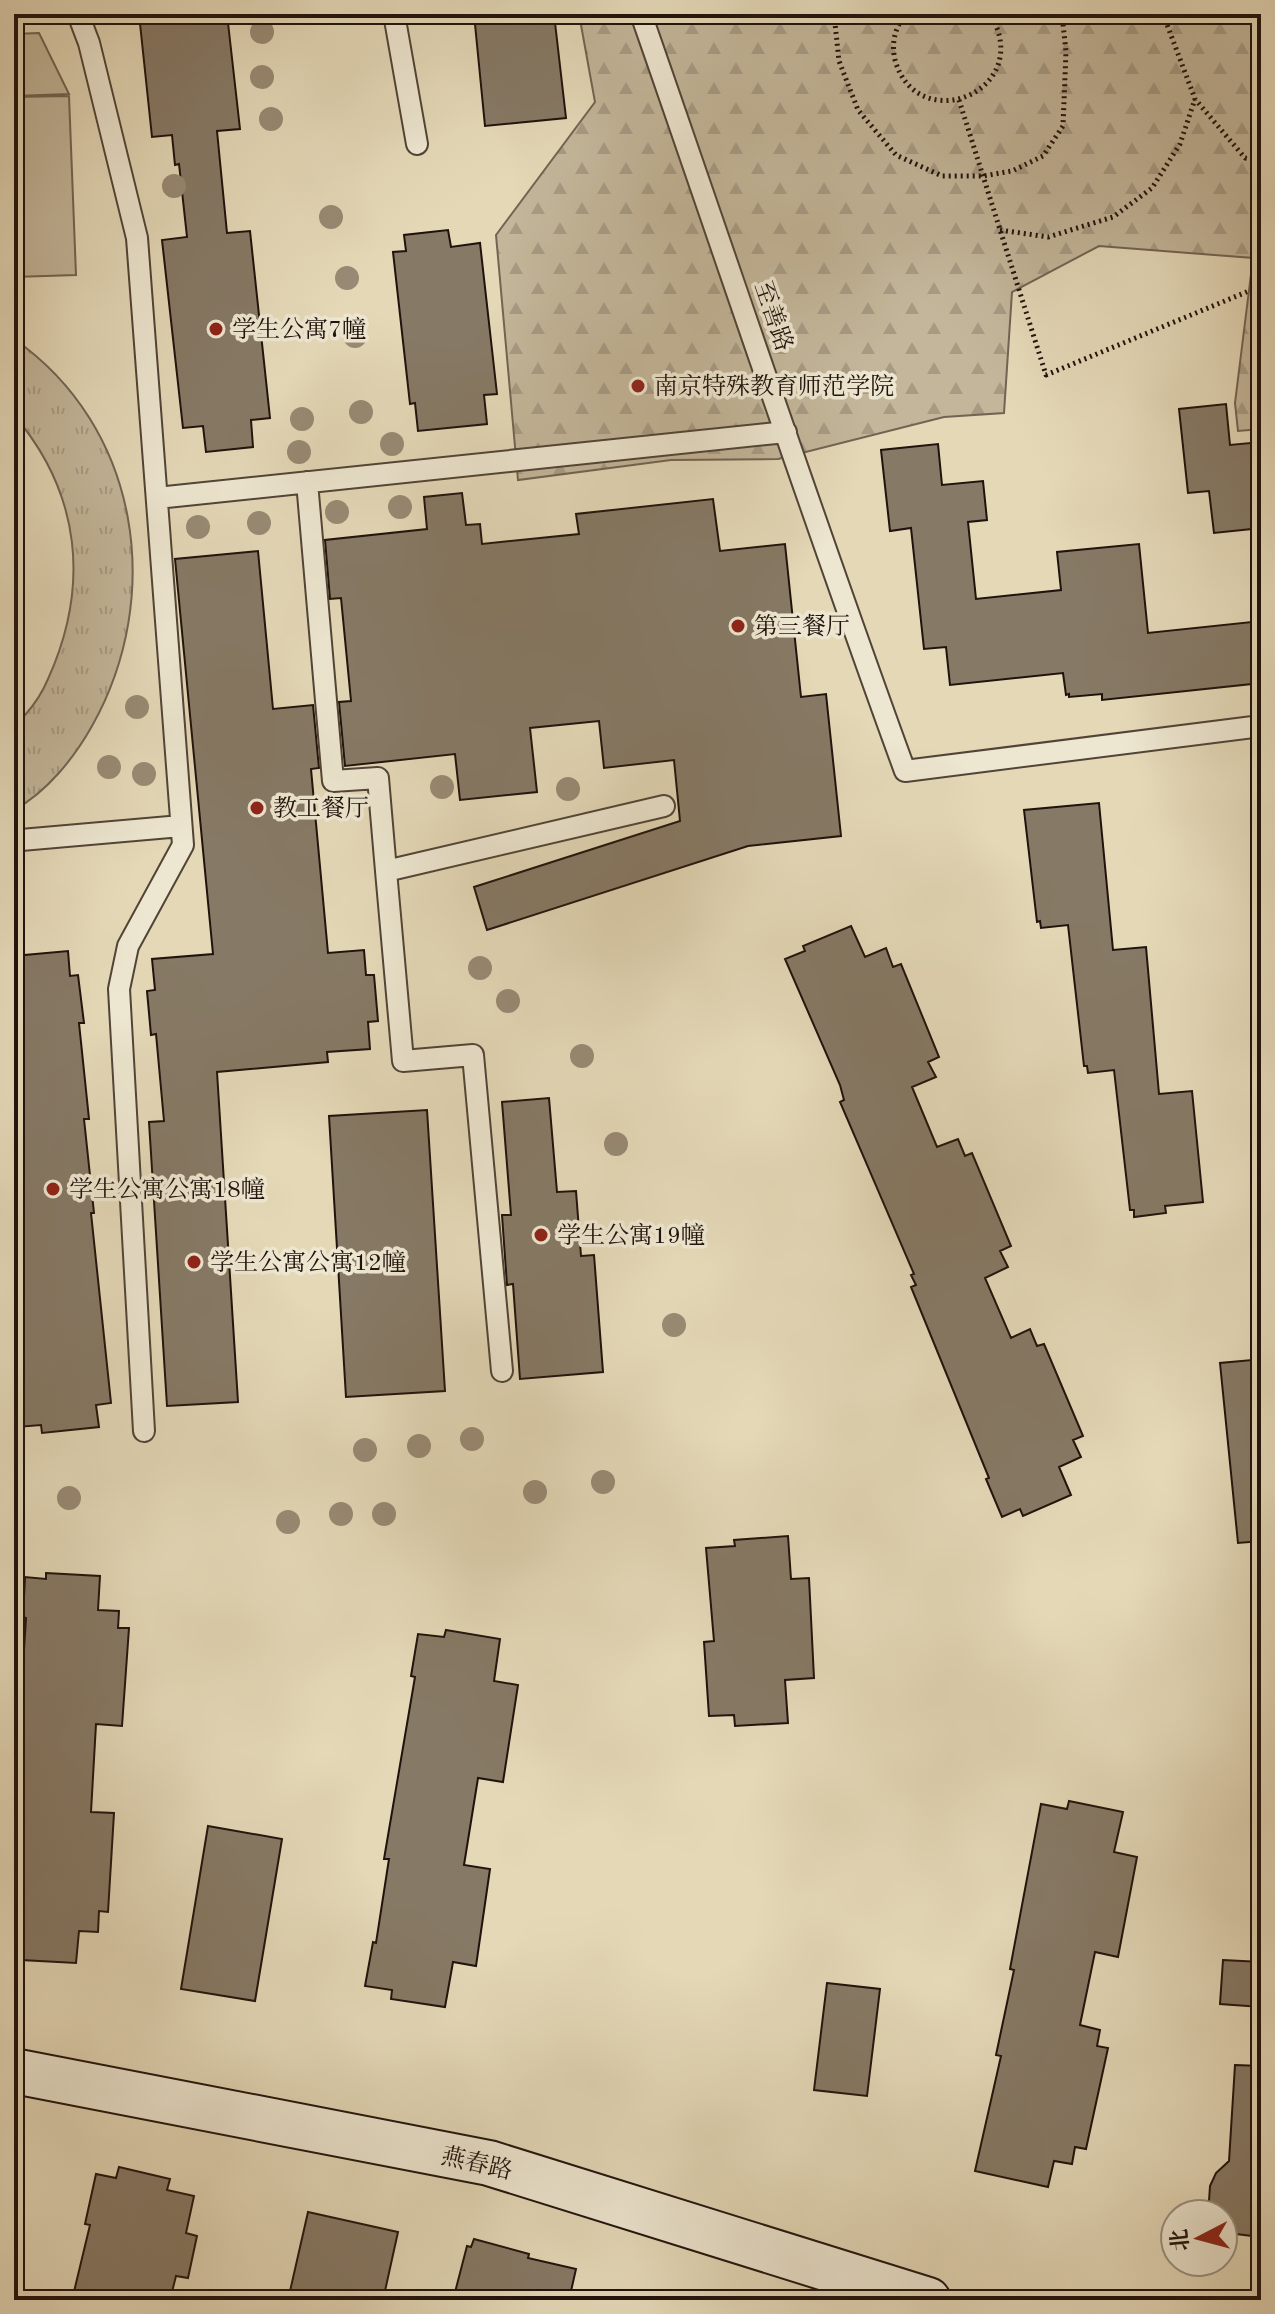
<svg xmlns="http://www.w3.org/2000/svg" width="1275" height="2314" viewBox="0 0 1275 2314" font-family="'Old Standard TT','Noto Serif SC',serif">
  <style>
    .grass { fill: #c3b69a; stroke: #726453; stroke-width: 2 }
    .forest { fill: url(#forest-firs); stroke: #726453; stroke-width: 2 }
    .park { fill: url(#park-tufts); stroke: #726453; stroke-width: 2 }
    .building { fill: #867965; stroke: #20120c; stroke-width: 2 }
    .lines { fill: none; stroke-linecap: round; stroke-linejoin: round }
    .lane-casing { stroke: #514437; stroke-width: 24 }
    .secondary-casing { stroke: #20120c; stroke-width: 48 }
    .path { stroke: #20120c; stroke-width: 5; stroke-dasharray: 2 4; stroke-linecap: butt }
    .lane { stroke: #ede6d0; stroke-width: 20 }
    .secondary { stroke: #ede6d0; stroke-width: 44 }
    .tree { fill: #988a74 }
    .poi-dot { fill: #8f2418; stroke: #ede6d0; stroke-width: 3 }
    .labels { text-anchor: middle; stroke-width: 7; stroke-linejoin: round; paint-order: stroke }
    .street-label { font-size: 24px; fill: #20120c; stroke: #ede6d0 }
    .poi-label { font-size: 24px; fill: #20120c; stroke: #ede6d0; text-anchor: start }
  </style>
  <defs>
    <pattern id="forest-firs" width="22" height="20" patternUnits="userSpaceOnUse" patternTransform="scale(2)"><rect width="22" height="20" fill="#c3b69a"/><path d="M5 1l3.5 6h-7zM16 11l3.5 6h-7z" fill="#a79b84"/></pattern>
    <pattern id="park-tufts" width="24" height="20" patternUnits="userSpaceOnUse" patternTransform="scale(2)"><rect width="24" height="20" fill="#c3b69a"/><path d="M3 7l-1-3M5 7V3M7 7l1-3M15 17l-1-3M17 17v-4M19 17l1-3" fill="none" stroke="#a79b84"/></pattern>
  </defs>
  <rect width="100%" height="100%" fill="#e4d8b7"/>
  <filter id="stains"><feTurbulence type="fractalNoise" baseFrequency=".0025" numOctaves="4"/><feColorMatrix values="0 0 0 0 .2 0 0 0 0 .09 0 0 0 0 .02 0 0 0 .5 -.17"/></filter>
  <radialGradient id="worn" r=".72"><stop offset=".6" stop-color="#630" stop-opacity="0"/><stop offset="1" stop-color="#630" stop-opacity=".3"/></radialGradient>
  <!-- grass -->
  <path class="grass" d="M39,33L69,94L14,96V34Z
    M69,96L76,275L14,277V97Z"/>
  <!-- forest -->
  <path class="forest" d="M579,14H1261V429L1238,431L1235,403L1253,258L1099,246L1012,292L1004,413L944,417L778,459L671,460L518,480L496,235L595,102Z"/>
  <!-- park -->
  <path class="park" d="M14,339C140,427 165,596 92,726C74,758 47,792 14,810C14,792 10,744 14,730C15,724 22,720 25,715C34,705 43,691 48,679C90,586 81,494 14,415Z"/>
  <!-- building -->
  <path class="building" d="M139,14H227L240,129L217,131L227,233L250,231L270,418L251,420L253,447L206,452L203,426L183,428L162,240L187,237L179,164L175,165L172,135L152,137Z
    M474,14H554L566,118L485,126Z
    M448,230L451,247L480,243L497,394L484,395L487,424L418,431L415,403L410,404L393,252L406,251L404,235Z
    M1226,404L1230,445L1261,442V528L1214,533L1209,491L1188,493L1179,409Z
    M938,444L942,485L983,481L987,520L968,522L976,599L1061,590L1057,552L1139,544L1148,633L1261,621V683L1102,700V694L1069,697V694L1066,695L1063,673L950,685L946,647L924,649L911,528L890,531L881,450Z
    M462,493L466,525L480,524L482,544L579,534L576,514L713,499L720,551L785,544L801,697L826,694L841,836L748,846L487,930L474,887L680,821L674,760L604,768L599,721L530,728L537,792L460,800L455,754L345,766L339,702L351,701L341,598L330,599L325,540L427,529L424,497Z
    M258,551L273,709L313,705L319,768L311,769L328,953L364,950L366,975H374L378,1021L368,1022L370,1049L327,1052L328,1062L217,1072L238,1402L167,1406L149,1122L164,1121L156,1034L151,1035L147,991L155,990L152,959L213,954L175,559Z
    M1099,803L1113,950L1146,947L1159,1094L1192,1091L1203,1202L1165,1206L1166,1213L1134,1217V1210H1130L1114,1070L1088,1073L1087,1066H1084L1068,925L1041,928L1040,921L1037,922L1024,810Z
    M851,926L865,957L886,948L893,967L901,964L939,1057L928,1062L936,1077L912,1087L937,1147L958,1139L965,1156L972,1153L1011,1246L1000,1251L1008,1267L985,1278L1011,1338L1030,1329L1037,1346L1044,1344L1083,1436L1073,1440L1081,1457L1059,1467L1071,1495L1023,1516L1020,1509L1002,1517L986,1479L989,1478L911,1287L916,1285L911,1275L914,1274L840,1102L844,1100L840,1085L785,959L805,951L803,946Z
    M68,951L70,976L78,975L84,1023H79L89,1119H84L94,1213H91L111,1403L96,1405L99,1427L42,1433L41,1425L17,1427L14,1397V956Z
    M549,1098L557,1192L576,1191L581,1256L594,1255L603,1372L520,1379L513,1284L507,1285L502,1215H511L502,1102Z
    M427,1110L445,1391L346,1397L329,1116Z
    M1252,1360L1253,1367L1261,1366V1541L1238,1543L1220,1363Z
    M788,1536L791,1579L809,1578L814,1678L785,1680L788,1723L735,1726L734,1715L709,1716L704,1642L714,1641L706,1548L735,1546L734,1540Z
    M46,1573L100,1576L98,1610L119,1611L118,1628H129L122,1726L96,1724L91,1812L114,1813L108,1912L99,1911L98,1932L79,1931L76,1963L21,1960L22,1952H14V1743L16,1712L20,1713L26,1618L23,1617L25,1577L46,1579Z
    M446,1630L500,1639L494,1681L518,1685L503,1782L478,1778L464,1865L490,1869L476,1966L453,1962L445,2007L391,1999L392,1990L365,1986L373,1942L376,1943L389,1859H384L415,1677L411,1676L418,1634L444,1637Z
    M1069,1801L1123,1812L1114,1852L1137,1857L1118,1957L1095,1952L1080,2025L1100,2030L1097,2046L1108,2048L1086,2149L1075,2147L1072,2164L1054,2161L1048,2187L975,2171L1001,2056L996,2055L1014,1970L1010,1969L1041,1804L1067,1809Z
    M208,1826L282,1839L255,2001L181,1989Z
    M1223,1960L1261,1962V2007L1220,2004Z
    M827,1983L880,1989L867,2096L814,2090Z
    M1235,2065L1261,2066V2237L1236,2234L1223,2227V2214H1213L1209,2201L1210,2186L1216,2173L1229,2161Z
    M119,2167L170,2179L167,2190L194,2196L186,2233L197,2236L188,2278L176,2276L170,2300H72L90,2225L85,2224L96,2174L116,2178Z
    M308,2212L398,2232L383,2300H288Z
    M474,2239L529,2254L528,2258L576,2269L569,2300H453L467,2246L471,2247Z"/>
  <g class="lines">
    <defs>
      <path id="lane" d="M78,14L89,43L137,238L183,845L128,946L119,989L144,1431
        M394,14L417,144
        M641,14C729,266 813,520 905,771L1261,726
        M307,482L333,781L378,778L386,871L664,806
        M157,498L786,432
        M21,840L181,826
        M386,871L403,1061L473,1055L502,1371"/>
      <path id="secondary" d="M14,2071L489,2163L928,2300"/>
    </defs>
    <!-- lane casing -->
    <use href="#lane" class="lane-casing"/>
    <!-- secondary casing -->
    <use href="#secondary" class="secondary-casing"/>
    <!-- path -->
    <path class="path" d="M834,14L839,61L858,110L896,155L942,176H983L1012,171L1043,156L1063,126L1066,52L1062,14
      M906,14C895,26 891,44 895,60C917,139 1037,91 990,14
      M1163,14L1195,99L1245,158L1261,161
      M959,100L1046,375L1261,286
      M1000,230L1048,237L1113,217L1152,188L1180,144L1195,99"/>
    <!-- lane -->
    <use href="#lane" class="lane"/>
    <!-- secondary -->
    <use href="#secondary" class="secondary"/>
  </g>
  <!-- trees -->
  <g class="tree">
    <circle cx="262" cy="32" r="12"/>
    <circle cx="262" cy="77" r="12"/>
    <circle cx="271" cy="119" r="12"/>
    <circle cx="174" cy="186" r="12"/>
    <circle cx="331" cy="217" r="12"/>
    <circle cx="347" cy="278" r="12"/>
    <circle cx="355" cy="336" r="12"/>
    <circle cx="361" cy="412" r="12"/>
    <circle cx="302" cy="419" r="12"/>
    <circle cx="392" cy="444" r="12"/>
    <circle cx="299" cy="452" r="12"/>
    <circle cx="400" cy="507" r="12"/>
    <circle cx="337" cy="512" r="12"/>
    <circle cx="259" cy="523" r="12"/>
    <circle cx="198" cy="527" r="12"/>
    <circle cx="137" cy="707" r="12"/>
    <circle cx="109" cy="767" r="12"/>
    <circle cx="144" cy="774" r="12"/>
    <circle cx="442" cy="787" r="12"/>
    <circle cx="568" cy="789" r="12"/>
    <circle cx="480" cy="968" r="12"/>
    <circle cx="508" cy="1001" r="12"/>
    <circle cx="582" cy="1056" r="12"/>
    <circle cx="616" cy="1144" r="12"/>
    <circle cx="674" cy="1325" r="12"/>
    <circle cx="472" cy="1439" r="12"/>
    <circle cx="419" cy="1446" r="12"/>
    <circle cx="365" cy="1450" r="12"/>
    <circle cx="603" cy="1482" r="12"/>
    <circle cx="535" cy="1492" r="12"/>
    <circle cx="69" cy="1498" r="12"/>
    <circle cx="341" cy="1514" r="12"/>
    <circle cx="384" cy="1514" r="12"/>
    <circle cx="288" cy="1522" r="12"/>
  </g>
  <!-- markers -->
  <g class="poi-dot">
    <circle cx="216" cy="329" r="8"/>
    <circle cx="638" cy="386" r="8"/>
    <circle cx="738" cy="626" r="8"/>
    <circle cx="257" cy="808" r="8"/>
    <circle cx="53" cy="1189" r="8"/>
    <circle cx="541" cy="1235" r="8"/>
    <circle cx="194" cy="1262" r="8"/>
  </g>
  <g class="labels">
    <!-- street labels -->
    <g class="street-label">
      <text transform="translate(774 316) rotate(71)" y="8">至善路</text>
      <text transform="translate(477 2163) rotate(13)" y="8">燕春路</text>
    </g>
    <!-- poi labels -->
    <g class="poi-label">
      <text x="232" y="337">学生公寓7幢</text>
      <text x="654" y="394">南京特殊教育师范学院</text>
      <text x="754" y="634">第三餐厅</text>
      <text x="273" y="816">教工餐厅</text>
      <text x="69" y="1197">学生公寓公寓18幢</text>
      <text x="557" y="1243">学生公寓19幢</text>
      <text x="210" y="1270">学生公寓公寓12幢</text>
    </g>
  </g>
  <!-- margin -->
  <rect width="1275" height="2314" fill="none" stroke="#e4d8b7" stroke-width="48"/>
  <rect x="16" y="16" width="1243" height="2282" fill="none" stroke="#20120c" stroke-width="4"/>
  <rect x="24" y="24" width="1227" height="2266" fill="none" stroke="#20120c" stroke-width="2"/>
  <!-- north arrow -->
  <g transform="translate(1199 2238) rotate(264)"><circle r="38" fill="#ede6d0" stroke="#9b9182" stroke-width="2"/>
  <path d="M0-6L14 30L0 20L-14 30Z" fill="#8f2418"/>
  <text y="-12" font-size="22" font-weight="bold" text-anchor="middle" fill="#20120c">北</text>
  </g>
  <rect width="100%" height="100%" filter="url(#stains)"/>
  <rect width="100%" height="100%" fill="url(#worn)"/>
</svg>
